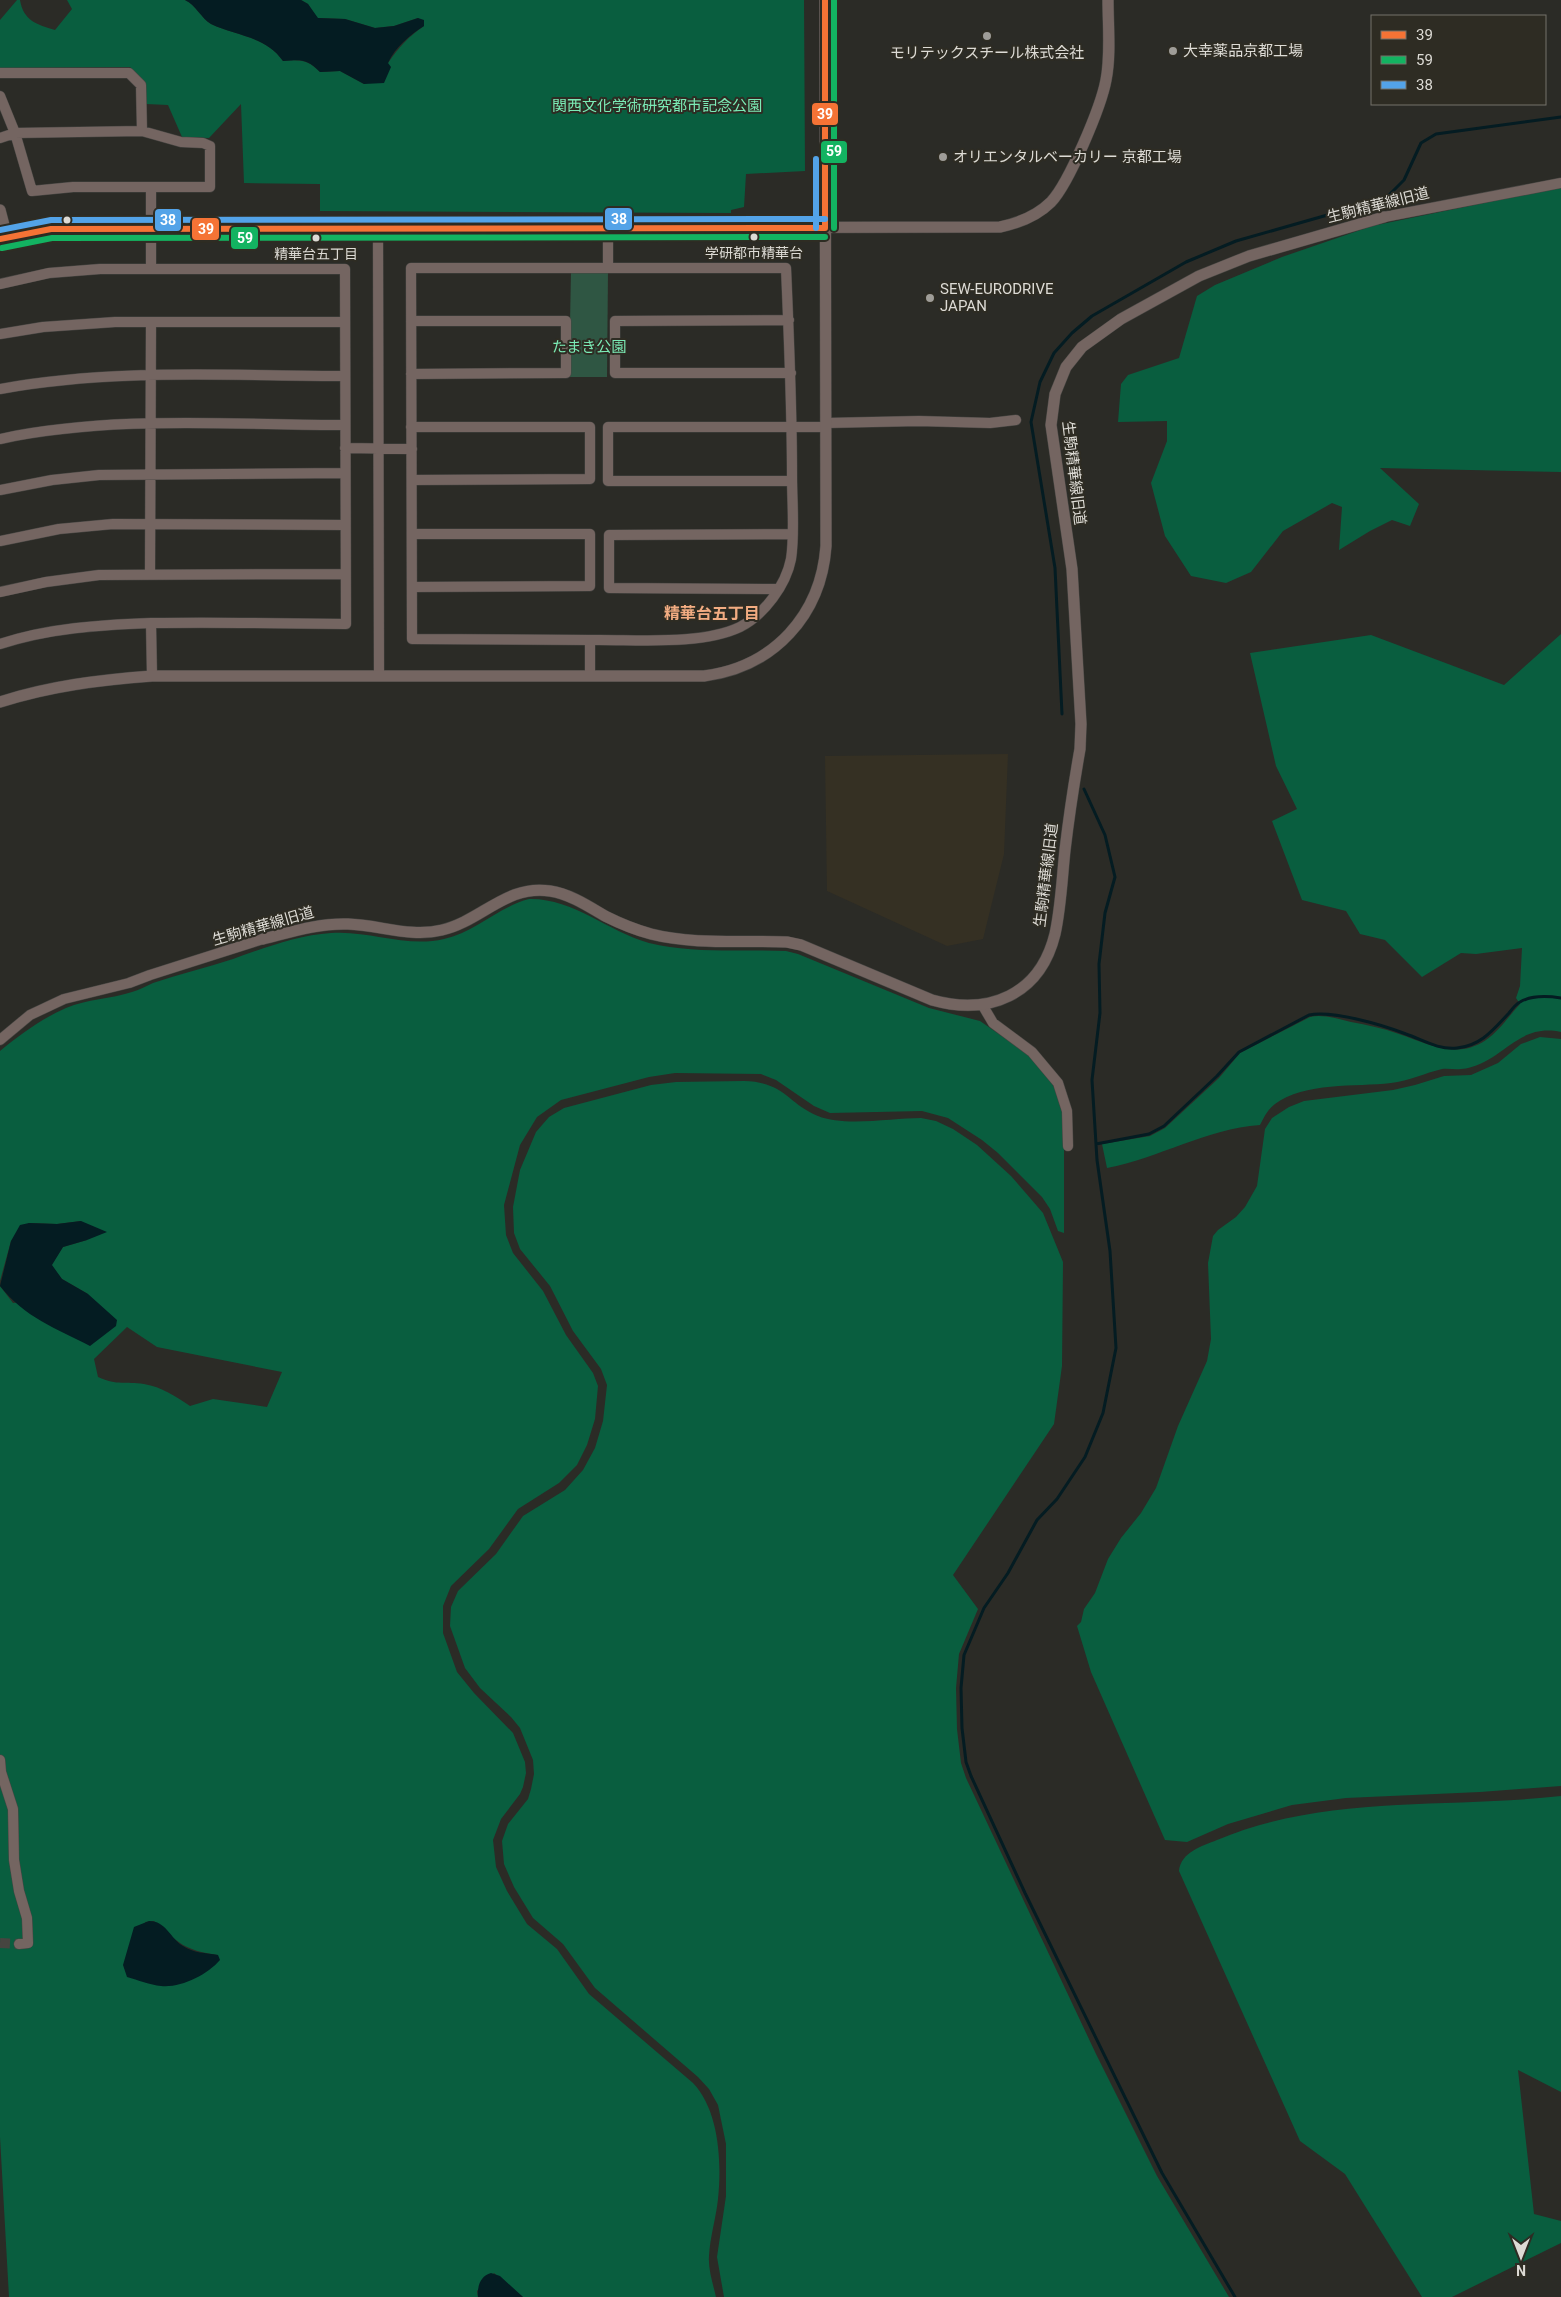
<svg xmlns="http://www.w3.org/2000/svg" width="1561" height="2297" viewBox="0 0 1561 2297" font-family="Roboto,'Noto Sans JP',sans-serif">
  <style>
    .built { fill: #353023 }
    .green { fill: #2f5643 }
    .forest { fill: #095e3f; fill-rule: evenodd }
    .water { fill: #041c22 }
    .lines { fill: none; stroke-linecap: round; stroke-linejoin: round }
    .stream { stroke: #041c22; stroke-width: 3 }
    .minor-tunnel { stroke: #464540; stroke-width: 10; stroke-dasharray: 10 5; stroke-linecap: butt }
    .minor-casing { stroke: #474643; stroke-width: 11 }
    .tertiary-casing { stroke: #474643; stroke-width: 12 }
    .minor { stroke: #746561; stroke-width: 10 }
    .tertiary { stroke: #746561; stroke-width: 11 }
    .bus-1-casing { stroke: #2e2c23; stroke-width: 10 }
    .bus-2-casing { stroke: #2e2c23; stroke-width: 10 }
    .bus-3-casing { stroke: #2e2c23; stroke-width: 10 }
    .bus-1 { stroke: #f57335; stroke-width: 6 }
    .bus-2 { stroke: #13b361; stroke-width: 6 }
    .bus-3 { stroke: #53a3e8; stroke-width: 6 }
    .poi-dot { fill: #9f9d98; stroke: #2e2c23; stroke-width: 2 }
    .bus-dot { fill: #dddbd5; stroke: #2e2c23; stroke-width: 2 }
    .labels { text-anchor: middle; stroke-width: 4; stroke-linejoin: round; paint-order: stroke }
    .bus-label { font-size: 14px; fill: #dddbd5; stroke: #2e2c23 }
    .poi-label { font-size: 15px; fill: #dddbd5; stroke: #2e2c23; text-anchor: start }
    .park-label { font-size: 15px; fill: #7bebb6; stroke: #2e2c23 }
    .street-label { font-size: 15px; fill: #dddbd5; stroke: #2e2c23 }
    .neighbourhood-label { font-size: 16px; font-weight: bold; fill: #f2ac82; stroke: #2e2c23 }
    .line-badge { stroke: #2e2c23; stroke-width: 2 }
    .badge-label { font-size: 14px; text-anchor: middle; font-weight: bold; fill: #fff }
  </style>
  <rect width="100%" height="100%" fill="#2b2b26"/>
  <!-- built -->
  <path class="built" d="M1008,754L1004,854L983,939L947,946L827,891L825,756Z"/>
  <!-- green -->
  <path class="green" d="M571,271H608L607,377H569Z"/>
  <!-- forest -->
  <path class="forest" d="M17,0H20C23,20 37,25 55,30L72,9L67,0H185C196,5 201,18 211,24C236,36 266,36 283,61C299,59 309,60 320,72L340,71L364,84C371,77 382,71 388,63C399,47 408,37 424,26L418,18L394,26L375,28L345,19L317,18L308,4L301,0H804L805,171L746,174L744,207L731,210V213L320,211V184L244,183L241,104L209,138L182,137L168,105L146,104L144,82L130,67L0,68V20Z
    M1561,187V472L1380,468L1419,504L1410,526L1392,520L1370,531L1339,550L1342,507L1332,503L1283,531L1251,572L1226,583L1191,576L1165,536L1151,483L1167,441V421L1118,422L1121,384L1128,375L1179,358L1197,296L1215,285L1282,257L1372,226Z
    M1561,634V1032C1516,1022 1502,1065 1461,1069C1455,1070 1448,1068 1442,1069C1425,1073 1409,1081 1391,1083C1356,1087 1304,1082 1275,1104C1268,1109 1264,1117 1260,1125C1206,1129 1159,1158 1107,1168L1102,1144L1150,1136L1165,1128L1219,1078L1240,1053L1310,1017C1323,1014 1338,1019 1351,1022C1367,1025 1383,1028 1399,1034C1429,1044 1456,1060 1486,1040C1499,1031 1509,1016 1520,1004L1516,998L1520,986L1522,948L1476,954L1461,953L1422,977L1385,940L1360,934L1346,911L1302,900L1272,821L1297,809L1276,766L1250,653L1371,635L1504,685Z
    M529,899C573,898 607,931 649,943C693,954 741,949 786,951L798,954L929,1008L980,1021L1032,1057L1046,1073L1055,1089L1060,1098L1064,1120V1233L1058,1231L1050,1209L1042,1197L998,1153L982,1140L948,1118L922,1111L830,1113L814,1106L776,1080L761,1074L675,1073L649,1077L561,1100L537,1117L520,1145L504,1205L506,1235L513,1253L543,1291L566,1335L593,1373L598,1386L595,1419L587,1445L577,1465L559,1483L518,1509L489,1549L451,1586L443,1606V1633L457,1672L474,1693L513,1733L525,1762L526,1773L523,1787L520,1794L501,1819L493,1840L496,1867L507,1891L527,1924L557,1949L589,1994L693,2083C719,2110 722,2162 718,2199C716,2218 710,2237 709,2256C708,2269 713,2284 716,2297H523L494,2273L477,2291L478,2297H9L0,2137V1286L13,1303L88,1294L62,1279L51,1265L63,1247L87,1240L81,1221L57,1224L29,1223L11,1241L0,1281V1051C21,1034 41,1019 66,1008C87,999 111,999 132,992C139,990 146,986 153,983C179,974 206,968 233,959C264,948 298,935 331,933C369,930 406,948 444,939C475,932 498,907 529,899ZM127,1327L157,1347L282,1372L267,1407L213,1399L190,1406C175,1396 162,1387 144,1384C125,1381 118,1386 98,1377L94,1359ZM154,1921C179,1943 183,1950 218,1955L162,1986L145,1922Z
    M1540,1037L1561,1039V1786L1480,1792L1346,1798L1292,1805L1228,1824L1187,1842L1165,1840L1091,1672L1077,1626L1081,1622L1084,1609L1095,1593L1108,1559L1121,1538L1141,1513L1156,1488L1178,1426L1207,1361L1211,1339L1208,1263L1213,1236L1218,1230L1236,1217L1245,1207L1257,1186L1265,1129L1272,1118L1289,1107L1304,1101L1393,1090L1415,1085L1444,1076L1471,1075L1498,1063L1521,1044Z
    M744,1081C785,1082 787,1103 818,1116C844,1127 893,1118 921,1118L936,1121L953,1129L977,1145L1011,1176L1043,1213L1063,1262L1062,1366L1054,1424L953,1575L978,1609L959,1654L956,1688L957,1729L961,1763L966,1778L1096,2054L1157,2176L1229,2297H724L717,2257L726,2196V2144L718,2105L709,2089L698,2077L595,1988L563,1944L533,1918L514,1887L504,1864L502,1841L508,1824L528,1799L531,1789L534,1774L533,1760L520,1728L511,1717L480,1688L465,1668L450,1626L451,1607L458,1591L496,1554L523,1516L565,1490L583,1470L595,1448L603,1421L607,1385L601,1369L573,1331L550,1286L520,1249L514,1233L513,1207L520,1170L536,1132L549,1117L564,1108L651,1085L676,1082Z
    M1561,1796V2092L1518,2070L1534,2214L1561,2221V2243L1452,2297H1422L1345,2174L1300,2141L1179,1871C1181,1852 1202,1846 1217,1840C1325,1794 1447,1809 1561,1796Z"/>
  <!-- water -->
  <path class="water" d="M185,0H301L308,4L318,18L345,19L375,28L394,26L418,18L424,20V26C410,35 395,47 388,63L391,67L384,83L364,84L340,71L320,72C306,58 301,60 283,61C266,36 236,36 211,24C201,18 196,5 185,0Z
    M81,1221L107,1232L87,1240L63,1247L52,1265L62,1279L88,1294L117,1320L116,1326L90,1346C57,1329 24,1317 0,1286L11,1241L20,1225L29,1223L57,1224Z
    M149,1921C166,1921 170,1938 183,1946C193,1953 206,1953 218,1955L220,1960C207,1975 181,1988 161,1986C150,1985 138,1980 127,1977L123,1965L134,1927Z
    M491,2273L500,2276L523,2297H478C477,2287 480,2276 491,2273Z"/>
  <g class="lines">
    <!-- stream -->
    <path class="stream" d="M1062,714L1055,568L1031,422L1040,382L1054,353L1072,333L1092,316L1186,262L1236,241L1366,204L1389,195L1404,180L1421,143L1436,134L1561,117
      M1084,789L1105,835L1115,877L1105,913L1099,964L1100,1013L1092,1080L1097,1160L1110,1251L1116,1348L1103,1413L1085,1457L1057,1499L1037,1520L1008,1573L984,1608L964,1655L961,1688L962,1728L966,1762L971,1776L1025,1893L1162,2173L1235,2297
      M1096,1144L1149,1134L1164,1126L1217,1076L1239,1052L1309,1015C1332,1010 1383,1025 1406,1034C1423,1040 1438,1050 1457,1048C1481,1046 1494,1029 1509,1013C1512,1009 1516,1004 1520,1002C1532,995 1548,996 1561,998"/>
    <!-- minor-tunnel -->
    <path class="minor-tunnel" d="M0,1943L19,1944"/>
    <defs>
      <path id="minor" d="M0,73H129L141,85L142,131
        M0,96L15,133L32,191L73,187H210V146L203,143L181,142L142,131L15,133L0,138
        M151,187V267
        M1384,217L1561,183
        M378,230L379,676
        M608,268V229
        M0,284L49,273L100,269H345L346,624C281,623 216,622 151,623C99,625 49,628 0,644
        M789,320L615,321V373H791
        M411,321H566V373L411,374
        M0,334L43,327L115,322H345
        M0,389C113,368 230,376 345,376
        M826,423L919,421L990,423L1016,420
        M411,427H590V479L412,480
        M0,439C112,415 231,425 345,425
        M345,448L412,449
        M792,481H608V427H826
        M0,490L52,480L99,475L345,473
        M412,534H590V586L412,587
        M0,541L59,529L113,524L345,525
        M150,573L151,322
        M777,589L609,588V535L792,534
        M0,592L46,582L99,575L345,574
        M151,623L152,676
        M590,640C635,639 700,646 740,627C764,615 786,585 791,559C795,533 792,503 792,476C792,406 789,337 786,268H411L412,639L590,640V676
        M983,1006L993,1023L1032,1052L1058,1083L1067,1111L1068,1146
        M0,1040L30,1015L64,999L129,983L150,975L263,939
        M0,1760L1,1772L13,1809L14,1860L19,1891L27,1918L28,1943L19,1944"/>
      <path id="tertiary" d="M0,210L7,237
        M0,239L51,229L1000,227C1019,223 1037,216 1051,202C1069,183 1101,107 1106,80C1111,55 1108,26 1108,0
        M0,702C50,686 99,680 152,676H704C774,667 821,615 826,546L825,0
        M263,939C291,932 318,923 348,924C380,925 411,938 442,930C481,921 507,884 550,891C570,894 588,906 605,916C619,923 636,930 651,934C694,945 743,940 787,942L801,945L932,1000C989,1016 1040,995 1055,934C1061,907 1062,878 1065,850C1069,816 1074,783 1080,749L1081,724L1072,569L1051,425L1055,394L1066,367L1082,347L1121,319L1199,276L1249,256L1384,217"/>
    </defs>
    <!-- minor casing -->
    <use href="#minor" class="minor-casing"/>
    <!-- tertiary casing -->
    <use href="#tertiary" class="tertiary-casing"/>
    <!-- minor -->
    <use href="#minor" class="minor"/>
    <!-- tertiary -->
    <use href="#tertiary" class="tertiary"/>
    <defs>
      <path id="bus-1" d="M825,0V228
        M0,239L51,229L825,228"/>
      <path id="bus-2" d="M834,0V228
        M2,248L52,238L825,237"/>
      <path id="bus-3" d="M816,159V228
        M0,230L51,220L825,219"/>
    </defs>
    <!-- bus-1 casing -->
    <use href="#bus-1" class="bus-1-casing"/>
    <!-- bus-2 casing -->
    <use href="#bus-2" class="bus-2-casing"/>
    <!-- bus-3 casing -->
    <use href="#bus-3" class="bus-3-casing"/>
    <!-- bus-1 -->
    <use href="#bus-1" class="bus-1"/>
    <!-- bus-2 -->
    <use href="#bus-2" class="bus-2"/>
    <!-- bus-3 -->
    <use href="#bus-3" class="bus-3"/>
  </g>
  <!-- markers -->
  <g class="poi-dot">
    <circle cx="987" cy="36" r="5"/>
    <circle cx="1173" cy="51" r="5"/>
    <circle cx="943" cy="157" r="5"/>
    <circle cx="930" cy="298" r="5"/>
  </g>
  <g class="bus-dot">
    <circle cx="67" cy="220" r="4.5"/>
    <circle cx="754" cy="237" r="4.5"/>
    <circle cx="316" cy="238" r="4.5"/>
  </g>
  <g class="labels">
    <!-- bus labels -->
    <g class="bus-label">
      <text x="754" y="258">学研都市精華台</text>
      <text x="316" y="259">精華台五丁目</text>
    </g>
    <!-- poi labels -->
    <g class="poi-label">
      <text x="1183" y="56">大幸薬品京都工場</text>
      <text x="987" y="58" text-anchor="middle">モリテックスチール株式会社</text>
      <text x="953" y="162">オリエンタルベーカリー 京都工場</text>
      <text x="940" y="294">SEW-EURODRIVE<tspan x="940" dy="17">JAPAN</tspan></text>
    </g>
    <!-- park labels -->
    <g class="park-label">
      <text x="657" y="111">関西文化学術研究都市記念公園</text>
      <text x="589" y="352">たまき公園</text>
    </g>
    <!-- street labels -->
    <g class="street-label">
      <text transform="translate(1378 205) rotate(-14)" y="5">生駒精華線旧道</text>
      <text transform="translate(1074 473) rotate(83)" y="5">生駒精華線旧道</text>
      <text transform="translate(1046 875) rotate(-83)" y="5">生駒精華線旧道</text>
      <text transform="translate(263 926) rotate(-16)" y="5">生駒精華線旧道</text>
    </g>
    <!-- neighbourhood labels -->
    <g class="neighbourhood-label">
      <text x="712" y="619">精華台五丁目</text>
    </g>
  </g>
  <g class="line-badge">
    <rect x="811" y="102" width="28" height="24" rx="5" fill="#f57335"/>
    <rect x="820" y="140" width="28" height="24" rx="5" fill="#13b361"/>
    <rect x="604" y="207" width="29" height="24" rx="5" fill="#53a3e8"/>
    <rect x="154" y="208" width="28" height="24" rx="5" fill="#53a3e8"/>
    <rect x="191" y="217" width="29" height="24" rx="5" fill="#f57335"/>
    <rect x="230" y="226" width="29" height="24" rx="5" fill="#13b361"/>
  </g>
  <g class="badge-label">
    <text x="825" y="119">39</text>
    <text x="834" y="156">59</text>
    <text x="619" y="224">38</text>
    <text x="168" y="225">38</text>
    <text x="206" y="234">39</text>
    <text x="245" y="243">59</text>
  </g>
  <!-- legend -->
  <rect x="1371" y="15" width="175" height="90" fill="#2e2c23" stroke="#74726a"/>
  <rect x="1381" y="31" width="25" height="8" fill="#f57335" stroke="#74726a"/>
  <text x="1416" y="40" font-size="15" fill="#dddbd5">39</text>
  <rect x="1381" y="56" width="25" height="8" fill="#13b361" stroke="#74726a"/>
  <text x="1416" y="65" font-size="15" fill="#dddbd5">59</text>
  <rect x="1381" y="81" width="25" height="8" fill="#53a3e8" stroke="#74726a"/>
  <text x="1416" y="90" font-size="15" fill="#dddbd5">38</text>
  <!-- north arrow -->
  <g transform="translate(1521 2257) rotate(180)" stroke="#2e2c23" stroke-width="4" paint-order="stroke">
  <path d="M0-4L9 19L0 12L-9 19Z" fill="#dddbd5"/>
  <text y="-8" font-size="14" font-weight="bold" text-anchor="middle" fill="#dddbd5">N</text>
  </g>
</svg>
